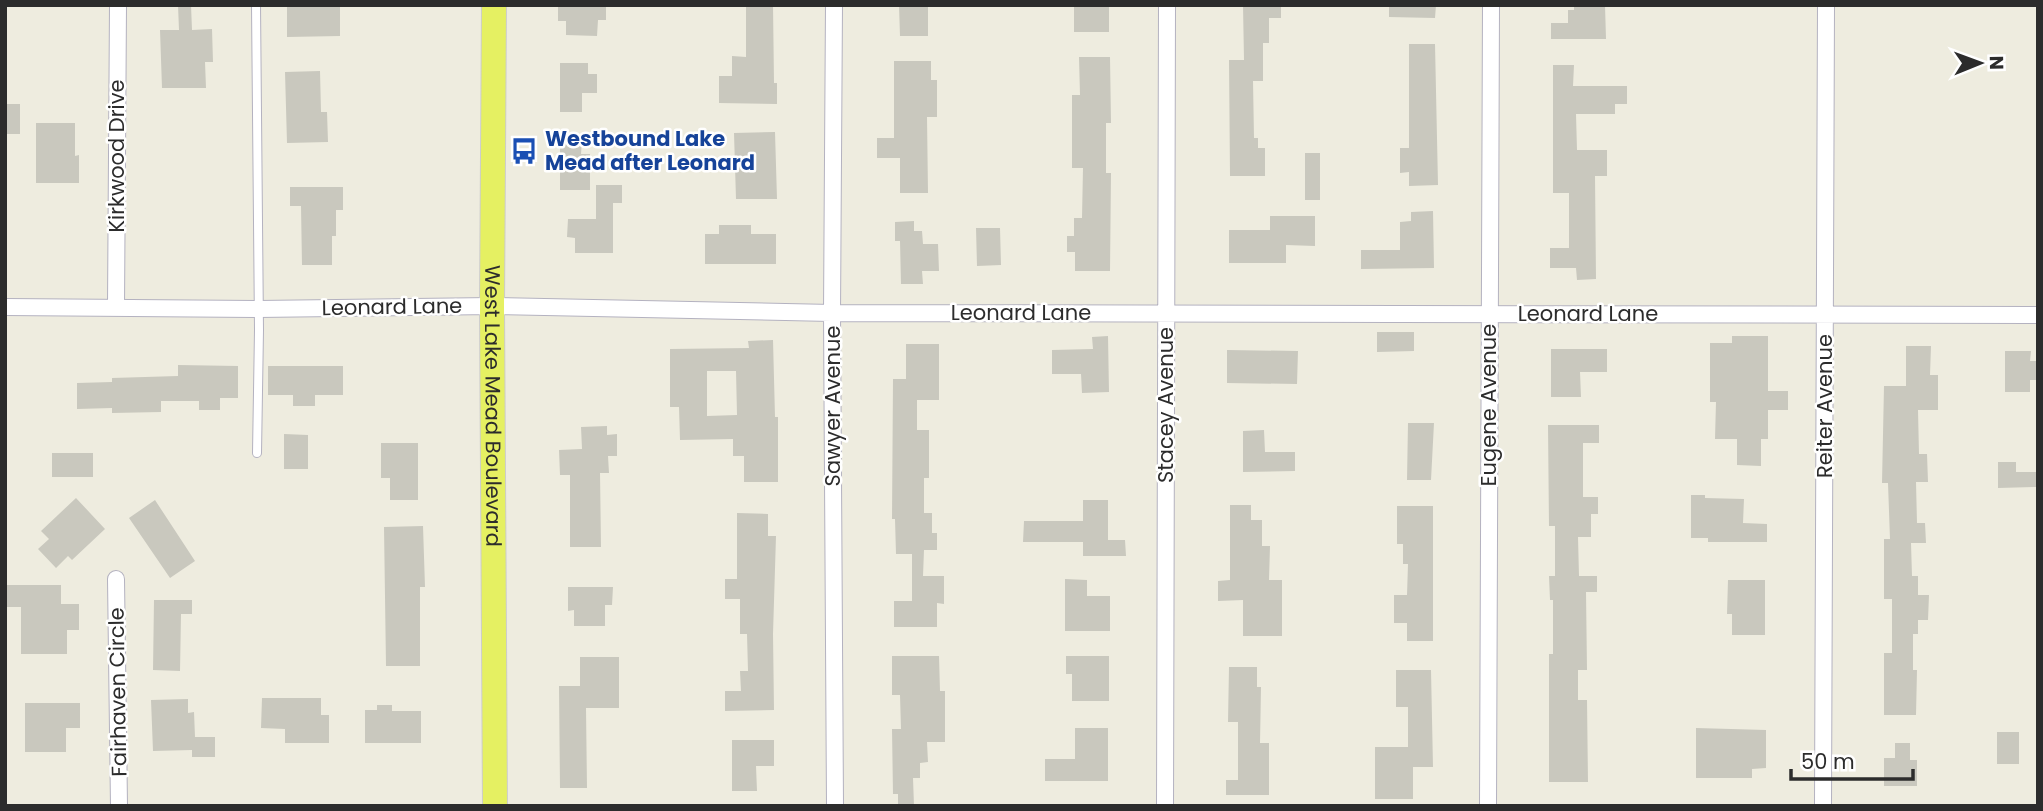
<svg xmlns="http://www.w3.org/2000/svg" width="2043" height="811" viewBox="0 0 2043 811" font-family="Poppins,sans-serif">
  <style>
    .building { fill: #c9c8be; fill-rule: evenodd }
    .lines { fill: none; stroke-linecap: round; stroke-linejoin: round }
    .service-casing { stroke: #b4b2c0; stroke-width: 10 }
    .minor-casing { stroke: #b4b2c0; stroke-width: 18 }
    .primary-casing { stroke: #ccc; stroke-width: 26 }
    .service { stroke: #fff; stroke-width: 8 }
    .minor { stroke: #fff; stroke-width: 16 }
    .primary { stroke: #e5f062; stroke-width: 24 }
    .labels { text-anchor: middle; stroke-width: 5; stroke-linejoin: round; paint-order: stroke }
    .transit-label { font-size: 21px; font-weight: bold; fill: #164399; stroke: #fff; text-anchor: start }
    .street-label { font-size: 21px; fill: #2c2c2c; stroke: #fff }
  </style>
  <rect width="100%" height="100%" fill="#eeecdf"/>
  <!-- building -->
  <path class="building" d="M178,5H191L192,30L212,29L213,62H205L206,88H162L160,30H179Z
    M287,5H340V36L287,37Z
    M558,5H606V20H598L597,36L566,35V21H558Z
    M746,5H773L774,83H777V104L719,103V76H732V56L746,57Z
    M899,5H928V36H900Z
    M1074,5H1109V32H1074Z
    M1243,5H1281V18H1269V43H1263V81H1253L1254,138H1258V148H1265V176H1230L1229,60H1244Z
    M1389,5H1436L1435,18L1389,17Z
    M1574,5H1605L1606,39H1551V23H1568V10H1574Z
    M1409,44H1435L1438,185L1409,186V172L1400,173V148H1409Z
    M1079,57H1110L1111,123H1106V173H1111L1110,271H1075V252H1067V236H1074V218H1082L1083,168H1072V95H1080Z
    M894,61H931V80H937V117H927L928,193H900V158H877V138H894Z
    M560,63H588V74H597V93H582V112H560Z
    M1553,65H1574L1573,86H1627V104H1615V114H1576L1577,150H1607V176H1595L1596,279L1577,280L1576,268H1550V248H1569V193H1553Z
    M320,71L321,112H327L328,142L287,143L285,72Z
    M5,104H20V134H5Z
    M36,123H75V156L79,155V183H36Z
    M775,132L777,199H736L734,133Z
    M560,141H582L581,154H590V190H560Z
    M1305,153H1320V200H1305Z
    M596,185H622V203H613V253H575V238L567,237L568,219H596Z
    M290,187H343V210H336V236H332V265H302L301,206H290Z
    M1433,211L1434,268L1361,269V250H1400V222L1411,221V212Z
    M1270,216H1315V246L1286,245V263H1229V230H1270Z
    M914,221V231H922L923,244H938L939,271H922L923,284H901L900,241H895V222Z
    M719,225H751V234H776V264H705V234H719Z
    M976,228H1000L1001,265L977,266Z
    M1377,332H1414V351L1377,352Z
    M1108,336L1109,392L1082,393L1081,374H1052V350L1093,349L1092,337Z
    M1732,336H1768V391H1788V410H1768V439H1761V466L1737,465V439H1715L1716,402H1710V343H1732Z
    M773,340L775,417H778V482H744V456H733V439L680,440L679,407H670V349L749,348L748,341ZM707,371H736L737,415L707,416Z
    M906,344H939V400H917V430H929V478H924V513H932V533H937V550H924L923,576H944V604L937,603V627H894V601H912V554H896L895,519H892L893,379H906Z
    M1906,346H1931L1930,375H1938V410H1918L1919,454H1927L1928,482H1916L1917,523H1925L1926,543H1911L1912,576H1918V595H1929L1928,620H1918V634H1913V670H1917L1916,715H1884V653H1892V599H1884V539H1890L1888,483H1882L1884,386H1906Z
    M1551,349H1607V372H1580L1581,397H1551Z
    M1227,350L1298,351L1297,384L1227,383Z
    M2005,351H2031L2030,361H2038V380H2030V392H2005Z
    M178,365L238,366V398H220V410H199V401H161V412L112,413V408L77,409V383L112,382V378L178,376Z
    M268,366H343V395H315V406H293V395H268Z
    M1408,423H1434L1431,480H1407Z
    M1548,425H1599V443H1583V497H1598V514H1591V537H1578L1579,576H1597V592H1586L1587,670H1578V700H1587L1588,782H1549V654H1553V600H1550L1549,576H1555V526H1549Z
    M607,426V435L617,434V456H608L609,473H600L601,547H570V475H560L559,450L582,449L581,427Z
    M1264,430L1265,452H1295V471L1243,472V431Z
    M284,434L308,435V469H284Z
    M381,443H418V500H390V478H381Z
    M52,453H93V477H52Z
    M1998,462H2016V472H2036V487L1998,488Z
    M1691,495H1705V498L1744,499L1743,523L1767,524V542H1708V538H1691Z
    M76,498L105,529L72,560L68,556L56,568L38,549L49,539L41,531Z
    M155,500L195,561L170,578L129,518Z
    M1083,500H1108V540H1125L1126,556H1083V542H1023L1024,521H1083Z
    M1230,505H1251V520H1262V546H1270L1269,580H1282V636H1243V600L1218,601V581L1230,580Z
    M1397,506H1433V641H1407V623H1394V595H1407L1408,564H1403V544H1397Z
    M737,513L768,514V536H776L773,634L774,710L725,711V691H741L740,671H748L747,634H740V599H725V579H737Z
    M423,526L425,587H420V666H386L384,527Z
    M1065,579L1087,580V596H1110V631H1065Z
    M1728,580H1765V635H1732V614H1727Z
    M5,585H61V604H79V630H67V654H21V607H5Z
    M568,587H613L612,605H605V626H574V610L568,611Z
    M154,600H192V614H181L180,671L153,670Z
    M892,656H939L940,691H945V742H927L928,762L920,763V778H913L914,806H898V794H893L892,729H901L900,695H892Z
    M1066,656H1109V701H1072V674H1066Z
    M580,657H619V708H586L587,788H560L559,686H580Z
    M1229,667H1257V687H1261L1260,743H1269V795H1226V780H1238V722H1228Z
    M1396,670H1431L1433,767H1413V799H1375V747H1408V707H1396Z
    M262,698H321V715H329V743H285V729L261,728Z
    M188,699V713L194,712L195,737H215V757H192V750L153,751L151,700Z
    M25,703H80V728H66V752H25Z
    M377,705H392V711H421V743H365V710H377Z
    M1075,728H1108V781H1045V759H1075Z
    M1696,728L1766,730V768L1752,769V778H1696Z
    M1997,732H2019V764H1997Z
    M732,740H774V766H756L757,791H732Z
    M1895,743H1910V760H1917V786H1884V758H1895Z"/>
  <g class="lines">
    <defs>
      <path id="service" d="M256,5L259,330L257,453"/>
      <path id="minor" d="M834,5L832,313L835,806
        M5,307L258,309L492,306L832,313L2038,315
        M116,307L118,5
        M116,579L119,806
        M1165,806L1167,5
        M1488,806L1491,5
        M1823,806L1826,5"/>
      <g id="primary">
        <path id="s1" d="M494,5L492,306L495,806"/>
      </g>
    </defs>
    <!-- service casing -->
    <use href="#service" class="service-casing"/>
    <!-- minor casing -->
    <use href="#minor" class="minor-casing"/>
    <!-- primary casing -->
    <use href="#primary" class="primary-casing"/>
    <!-- service -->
    <use href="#service" class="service"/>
    <!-- minor -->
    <use href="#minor" class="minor"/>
    <!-- primary -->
    <use href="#primary" class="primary"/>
  </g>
  <!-- icons -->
  <defs>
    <symbol id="bus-bare" viewBox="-9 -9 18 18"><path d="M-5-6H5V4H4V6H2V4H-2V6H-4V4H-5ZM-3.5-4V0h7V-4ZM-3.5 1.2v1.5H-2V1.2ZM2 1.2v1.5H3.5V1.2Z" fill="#1a4fb4" stroke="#fff" stroke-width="2.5" paint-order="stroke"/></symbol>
  </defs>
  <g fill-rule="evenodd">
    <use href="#bus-bare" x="505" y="132" width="38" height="38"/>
  </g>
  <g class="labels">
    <!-- transit labels -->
    <g class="transit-label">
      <text x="545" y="146">Westbound Lake<tspan x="545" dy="24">Mead after Leonard</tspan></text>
    </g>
    <!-- street labels -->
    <g class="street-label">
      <text transform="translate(117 156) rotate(-90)" y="7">Kirkwood Drive</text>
      <text transform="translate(392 307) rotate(-1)" y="7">Leonard Lane</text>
      <text x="1021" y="320">Leonard Lane</text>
      <text x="1588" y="321">Leonard Lane</text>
      <text transform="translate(1166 405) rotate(-90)" y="7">Stacey Avenue</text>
      <text transform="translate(1489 405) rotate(-90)" y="7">Eugene Avenue</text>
      <text dy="7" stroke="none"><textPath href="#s1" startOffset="401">West Lake Mead Boulevard</textPath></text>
      <text transform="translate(833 406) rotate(-90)" y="7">Sawyer Avenue</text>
      <text transform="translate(1825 406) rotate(-90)" y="7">Reiter Avenue</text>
      <text transform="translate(118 692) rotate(-91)" y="7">Fairhaven Circle</text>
    </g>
  </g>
  <!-- border -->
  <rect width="2043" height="811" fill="none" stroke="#2c2c2c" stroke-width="14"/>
  <!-- north arrow -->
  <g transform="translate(1980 63) rotate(89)" stroke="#ffffff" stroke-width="5" paint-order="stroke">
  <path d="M0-5L12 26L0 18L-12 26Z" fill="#2c2c2c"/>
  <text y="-10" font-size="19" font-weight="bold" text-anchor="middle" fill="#2c2c2c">N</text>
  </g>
  <!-- scale -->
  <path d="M1791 769v10h122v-10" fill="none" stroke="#2c2c2c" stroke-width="3.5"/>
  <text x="1801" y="769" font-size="21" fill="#2c2c2c" stroke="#ffffff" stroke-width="5" paint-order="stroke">50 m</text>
</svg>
